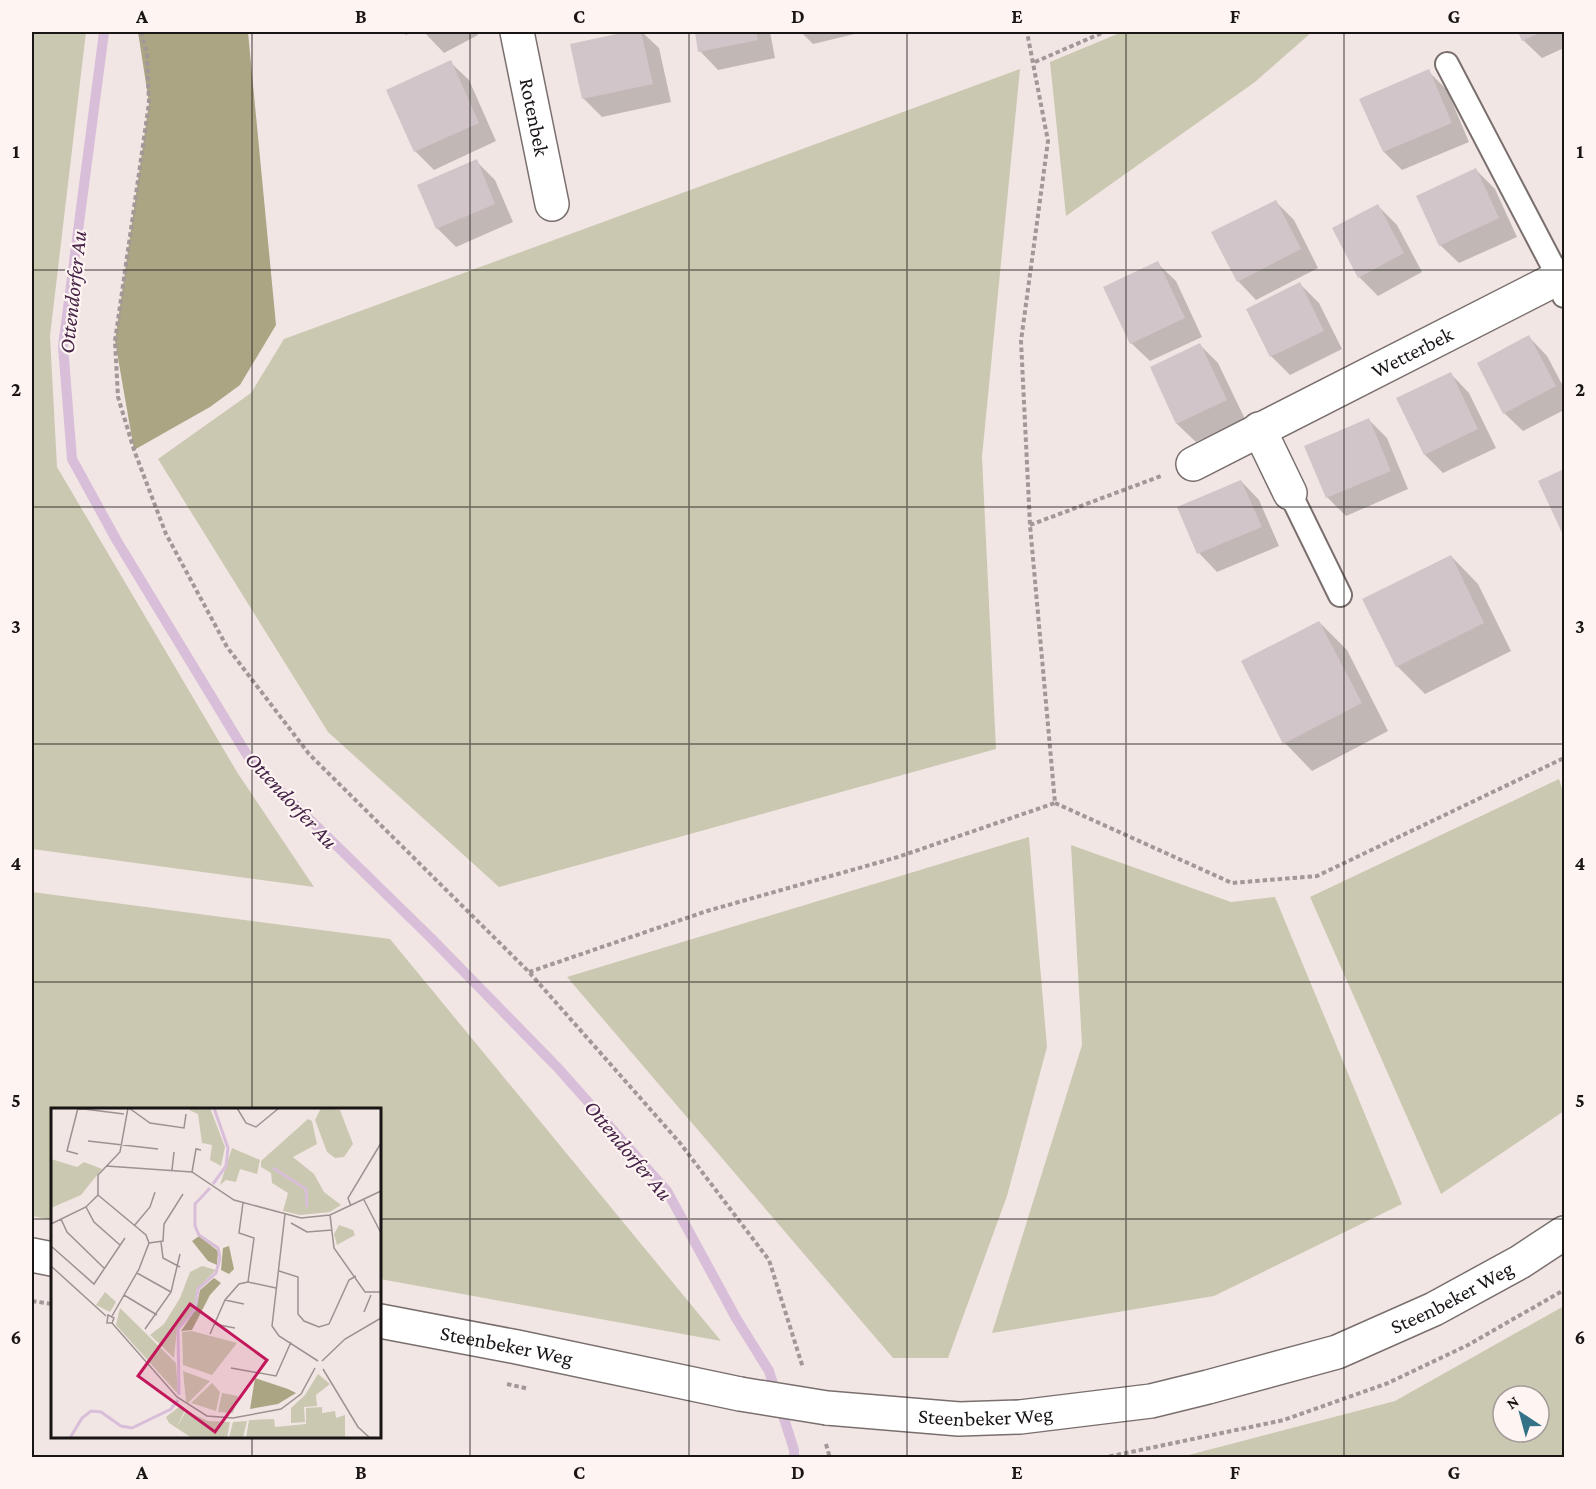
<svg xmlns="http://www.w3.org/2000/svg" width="1596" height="1489" viewBox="0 0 1596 1489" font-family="'Crimson Pro',serif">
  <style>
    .green { fill: #cbc8b1; fill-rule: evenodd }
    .forest { fill: #aba584 }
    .shadow { fill: #0003 }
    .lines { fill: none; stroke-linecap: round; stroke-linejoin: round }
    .stream { stroke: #d8bed9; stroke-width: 10 }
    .building { fill: #d1c5c9 }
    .service-casing { stroke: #796f6d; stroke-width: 26 }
    .minor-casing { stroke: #796f6d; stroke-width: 36 }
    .path { stroke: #a19897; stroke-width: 4; stroke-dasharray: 4.5 3; stroke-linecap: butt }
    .service { stroke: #fff; stroke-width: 22 }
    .minor { stroke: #fff; stroke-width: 33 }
    .minor-bridge-casing { stroke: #796f6d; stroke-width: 36; stroke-linecap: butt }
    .minor-bridge { stroke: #fff; stroke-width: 33 }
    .grid { fill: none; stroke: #191514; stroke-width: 1.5; stroke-opacity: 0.55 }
    .labels { text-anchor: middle; stroke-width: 4.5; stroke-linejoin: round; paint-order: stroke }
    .street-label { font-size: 21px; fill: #191514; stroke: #fef4f2 }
    .water-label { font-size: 22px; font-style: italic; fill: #462448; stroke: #fef4f2 }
    .inset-river { fill: none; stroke: #d8bed9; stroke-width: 3 }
    .inset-road { fill: none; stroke: #9b9291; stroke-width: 1.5 }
    .view { fill: #c2185b; fill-opacity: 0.15; stroke: #c2185b; stroke-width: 3 }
    .inset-edge { fill: none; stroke: #191514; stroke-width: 3 }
    .neatline { fill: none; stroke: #191514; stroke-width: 2 }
    .grid-label { font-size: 20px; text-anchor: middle; font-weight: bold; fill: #191514 }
  </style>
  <rect width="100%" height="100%" fill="#f2e6e4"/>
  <!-- green -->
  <path class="green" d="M32,32H86L50,336L57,467L237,772L314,887L32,849Z
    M1122,32H1312L1255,82L1066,216L1050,62Z
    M1020,69L982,457L996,749L499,887L328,732L158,459L251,393L284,339Z
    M1559,779L1564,794V1111L1441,1194L1310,897Z
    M1029,837L1047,1047L1007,1196L948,1358H893L567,977Z
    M1071,845L1231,902L1275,897L1402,1204L1214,1296L992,1333L1082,1045Z
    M32,892L390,939L721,1341L380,1279V1110H52V1220L32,1216Z
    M1564,1306V1457H1181L1395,1401ZM1503,1396H1539V1432H1503Z"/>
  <!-- forest -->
  <path class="forest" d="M138,32H248L276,325L240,385L210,407L134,450L115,341L149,103Z"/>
  <!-- shadow -->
  <path class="shadow" d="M402,32H413L406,35Z
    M424,32H476L478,35L444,53Z
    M632,32H642L659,48L671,102L602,117L584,99L572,45Z
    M696,32H770L775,58L718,70L700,51Z
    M801,32H863L813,44Z
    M1519,32H1564V48L1542,58L1523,40Z
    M450,62L469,80L496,141L434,170L415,151Z
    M1428,71L1447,90L1469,142L1402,170L1384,152Z
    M476,161L495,180L513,222L456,247L437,228Z
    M1476,170L1495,189L1517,237L1459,263L1440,245Z
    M1275,201L1294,220L1318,268L1256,300L1238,281Z
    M1378,206L1397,225L1422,272L1378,296L1359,277Z
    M1157,263L1176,281L1202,337L1150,361L1131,343Z
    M1300,284L1319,303L1342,349L1290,375L1271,356Z
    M1529,337L1547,356L1564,388V410L1523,431L1504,413Z
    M1200,345L1218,363L1245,419L1196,442L1177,424L1152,368Z
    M1451,374L1469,393L1496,448L1443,473L1425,455Z
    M1369,420L1387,438L1408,489L1346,516L1327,497Z
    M1564,471V533L1540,482Z
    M1241,481L1259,500L1279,546L1217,572L1199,553Z
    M1451,556L1478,584L1511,651L1425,694L1397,666Z
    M1319,622L1347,650L1388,731L1312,771L1285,743L1243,662Z"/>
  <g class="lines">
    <!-- stream -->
    <path class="stream" d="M104,32L63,346L72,459L117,541L252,763L432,939L558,1068L667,1191L736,1318L769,1371L794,1450V1458"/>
  </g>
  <!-- building -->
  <path class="building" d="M626,32H641L653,84L582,99L570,44Z
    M695,32H756L758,40L698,52Z
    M1518,32H1542L1522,41Z
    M451,60L479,123L414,152L386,90Z
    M1429,69L1452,123L1383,152L1359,99Z
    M477,159L495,204L436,229L417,185Z
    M1476,168L1499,218L1439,246L1416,196Z
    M1276,200L1301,249L1237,282L1211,232Z
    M1378,204L1404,253L1358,278L1332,228Z
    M1158,261L1185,318L1130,344L1103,287Z
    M1300,282L1324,331L1270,357L1246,309Z
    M1529,335L1556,386L1503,414L1477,363Z
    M1200,343L1227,400L1176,424L1150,367Z
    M1451,372L1478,429L1424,455L1396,398Z
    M1369,418L1391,471L1326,498L1304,446Z
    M1564,469V537L1538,481Z
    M1241,480L1262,527L1197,554L1177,507Z
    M1451,555L1484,623L1396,667L1362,599Z
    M1319,621L1362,703L1283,744L1241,661Z"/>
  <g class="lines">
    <defs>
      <path id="service" d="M1447,64L1559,278L1564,296
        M1290,493L1340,595"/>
      <g id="minor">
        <path id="s1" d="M517,32L552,204"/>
        <path d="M1259,429L1290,493"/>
        <path id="s2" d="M1193,464L1564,275"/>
        <path d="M32,1255L52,1259"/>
        <path id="s3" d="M380,1321L517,1347L740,1394"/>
        <path id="s4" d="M827,1408L959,1419L1020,1417L1151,1401L1208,1387L1337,1352L1434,1309L1520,1262L1564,1233"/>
      </g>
    </defs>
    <!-- service casing -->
    <use href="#service" class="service-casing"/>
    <!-- minor casing -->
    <use href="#minor" class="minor-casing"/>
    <!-- path -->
    <path class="path" d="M141,32L147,54L149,103L115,341L118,397L134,450L166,534L227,647L309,754L529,972L680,1143L769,1260L803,1368
      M1035,62L1104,32
      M1030,525L1161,476
      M1055,803L1232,883L1317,876L1564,758
      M529,972L707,911L898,857L1055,803L1030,525L1021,341L1048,141L1027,32
      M32,1301L52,1304
      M507,1384L529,1389
      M826,1444L830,1458
      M1102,1458L1284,1420L1388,1383L1468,1345L1564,1290"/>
    <!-- service -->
    <use href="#service" class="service"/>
    <!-- minor -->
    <use href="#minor" class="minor"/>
    <defs>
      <path id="minor-bridge" d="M740,1394L827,1408"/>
    </defs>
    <!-- minor-bridge casing -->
    <use href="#minor-bridge" class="minor-bridge-casing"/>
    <!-- minor-bridge -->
    <use href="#minor-bridge" class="minor-bridge"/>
  </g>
  <!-- grid -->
  <path class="grid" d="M252,32V1110M470,32V1458M689,32V1458M907,32V1458M1126,32V1458M1344,32V1458M32,270H1564M32,507H1564M32,744H1564M32,982H1564M32,1219H52M380,1219H1564M252,1436V1458"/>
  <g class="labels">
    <!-- street labels -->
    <g class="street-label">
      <text dy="7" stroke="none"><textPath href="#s1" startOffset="87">Rotenbek</textPath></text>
      <text dy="7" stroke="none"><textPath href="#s2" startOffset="246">Wetterbek</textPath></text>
      <text dy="7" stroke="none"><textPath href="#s4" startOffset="645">Steenbeker Weg</textPath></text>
      <text dy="7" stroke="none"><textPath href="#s3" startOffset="129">Steenbeker Weg</textPath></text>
      <text dy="7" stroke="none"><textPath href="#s4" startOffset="159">Steenbeker Weg</textPath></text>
    </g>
    <!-- water labels -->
    <g class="water-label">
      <text transform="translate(72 292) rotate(-84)" y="8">Ottendorfer Au</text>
      <text transform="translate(292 800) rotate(47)" y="8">Ottendorfer Au</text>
      <text transform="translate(629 1150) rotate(50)" y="8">Ottendorfer Au</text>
    </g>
  </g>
  <!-- overview -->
  <g transform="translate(51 1108)">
    <rect width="330" height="330" fill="#f2e6e4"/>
    <path d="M140,0H159L174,39L170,58L159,52L161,37L151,35L147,6L138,2ZM270,0L289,2L302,36L293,49L284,50L276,44L264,12ZM257,11L261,13L266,36L242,49L263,66L273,84L290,97L279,104L249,107L232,103L237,85L221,75L220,65L210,59V53ZM181,40L209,52L206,66L189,61L185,74L175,72L169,77ZM0,51L26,59L33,54L51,61L30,87L0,100ZM288,117L302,122L304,127L286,137L283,126ZM151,158L165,162L146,181L143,200L126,221L123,250L99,227L113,216L129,190L139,164ZM54,184L65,194L59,204L45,197ZM69,200L125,255L127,286L65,217ZM141,223L186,235L161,267L132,257L131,224ZM132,263L159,273L137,295L135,293ZM267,266L279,276L265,287L266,298L253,299L254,314L240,315V300L254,287ZM161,275L169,284L165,303L140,295ZM171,285L187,288L182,305L167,304ZM128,299L134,302L126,319L135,303L157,313L179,314L176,330H141L118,315L115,309ZM271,299V305L284,303L285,310L294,307V330H195L198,312L223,311L224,319L255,316V300ZM196,313L192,330H178L182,314Z" fill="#cbc8b1"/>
    <path d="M148,128L167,143L166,157L157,153L141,133ZM178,138L183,161L178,166L170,162L172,140ZM163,170L170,175L159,187L141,222L130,223L145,201L149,182ZM204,270L237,281L245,285L227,296L199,301Z" fill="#aba584"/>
    <path class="inset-river" d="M222,60L255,81L256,99M162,76L175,58L177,40L163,0M128,287L127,221L144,201L147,181L165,165L169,150L167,140L148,127L144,118V96L159,80M19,330L31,310L40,303L50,304L70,318L81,320L120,301L127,292"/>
    <path class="inset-road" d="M25,0L73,6M78,0L99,15L133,20L135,6M186,0L195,15L205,19L228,0M37,33L107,41M27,46L16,43L27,0M55,58L141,64L183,92L250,110L279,107L330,83M121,62L123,44M141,64L145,41L150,42M313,92L330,125M192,95L188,125L203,130L197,174M300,98L297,90L330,35M35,99L43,114L69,137M234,106L221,218L228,228L267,253M279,107L283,140L314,184H330M10,111L16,124L54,161M240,115L256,124L281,122M0,116L35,99L47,87M83,118L99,99L104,84M110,134L112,150L129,159M98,135L112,133L113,116L132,86M0,138L43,176L74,130M0,158L55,208M228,163L247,169V206L253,213L268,219L278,216L298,172L305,168M86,165L120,184M73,187L106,207M174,192L193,196M313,204L320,187M61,208L88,161L98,135L95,127L47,87V67L69,44L77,0M61,215L63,210L57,207L56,215H61L126,289L156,308L182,310L230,301L250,286L264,260M163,216L184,220M94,221L120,184L129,146M159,226L174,192L188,176L197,174L225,180M271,253L294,231L330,210M180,260L225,268L240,234M272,261L307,319L319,330"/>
    <path class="view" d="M139,196L216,252L164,324L87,268Z"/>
    <rect width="330" height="330" class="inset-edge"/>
  </g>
  <!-- border -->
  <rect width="1596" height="1489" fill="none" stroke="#fef4f2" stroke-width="66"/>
  <!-- north arrow -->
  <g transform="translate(1521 1414) rotate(324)"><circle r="28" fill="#fef4f2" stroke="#a29b99" stroke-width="1.5"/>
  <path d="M0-4.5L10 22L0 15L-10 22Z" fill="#347288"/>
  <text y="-9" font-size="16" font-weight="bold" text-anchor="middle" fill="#191514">N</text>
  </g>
  <rect x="33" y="33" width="1530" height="1423" class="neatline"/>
  <g class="grid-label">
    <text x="142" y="23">A</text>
    <text x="361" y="23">B</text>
    <text x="579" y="23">C</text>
    <text x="798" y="23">D</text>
    <text x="1017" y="23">E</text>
    <text x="1235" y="23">F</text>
    <text x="1454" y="23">G</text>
    <text x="16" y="158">1</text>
    <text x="1580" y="158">1</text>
    <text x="16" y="396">2</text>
    <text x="1580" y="396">2</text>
    <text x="16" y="633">3</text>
    <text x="1580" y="633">3</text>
    <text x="16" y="870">4</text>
    <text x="1580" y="870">4</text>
    <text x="16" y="1107">5</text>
    <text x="1580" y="1107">5</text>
    <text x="16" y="1344">6</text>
    <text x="1580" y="1344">6</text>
    <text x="142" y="1479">A</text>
    <text x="361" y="1479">B</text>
    <text x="579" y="1479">C</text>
    <text x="798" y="1479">D</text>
    <text x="1017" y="1479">E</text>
    <text x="1235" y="1479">F</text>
    <text x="1454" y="1479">G</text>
  </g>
</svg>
